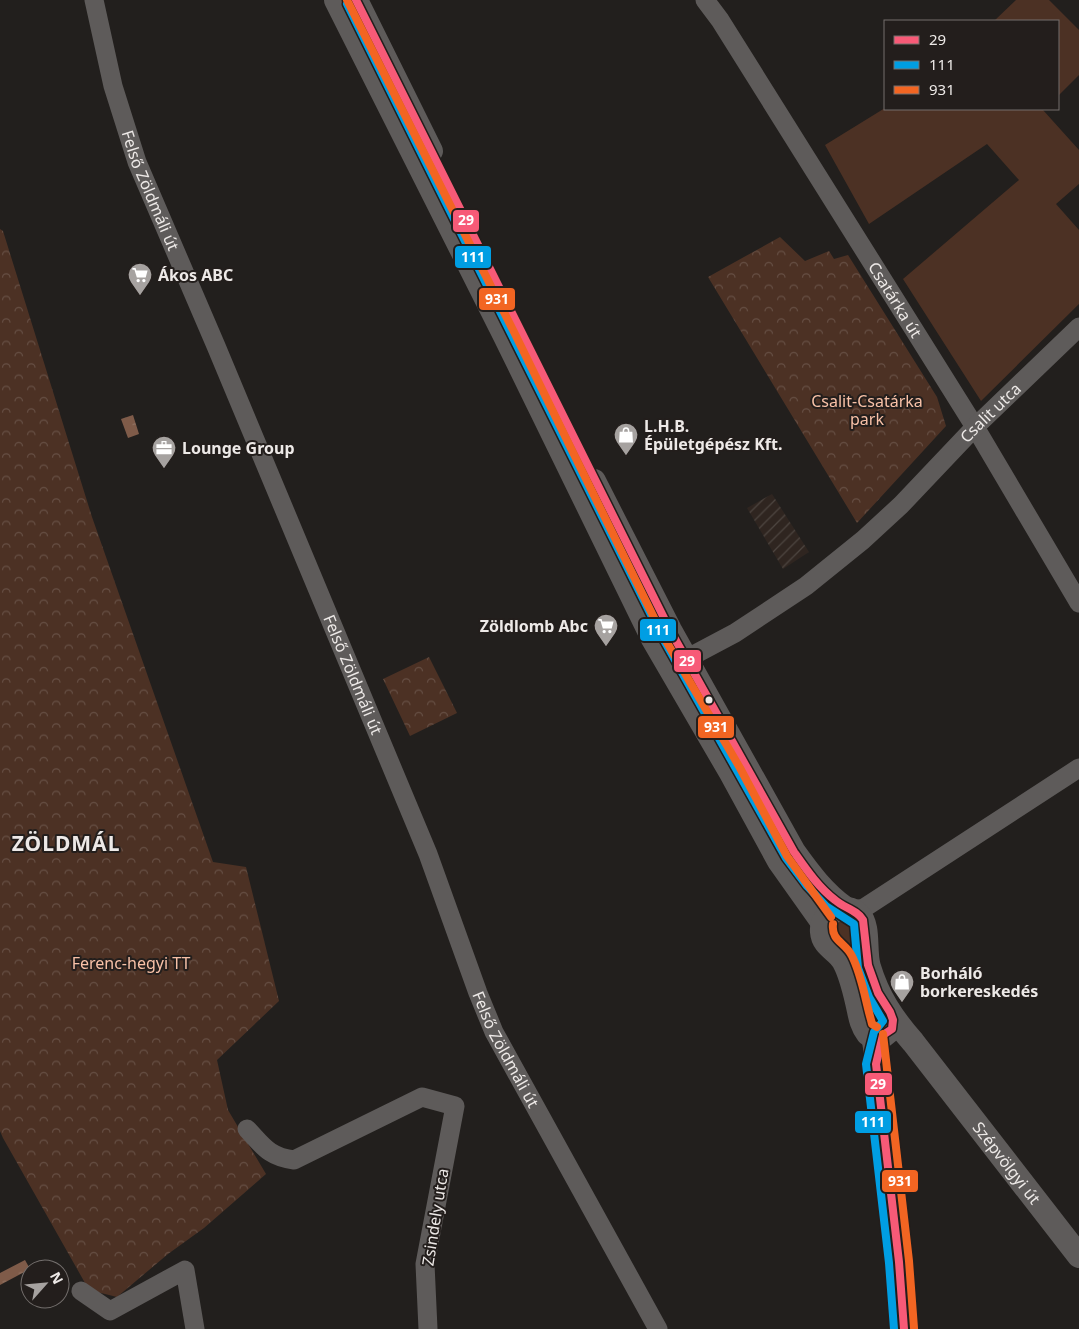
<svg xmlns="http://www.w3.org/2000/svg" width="1079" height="1329" viewBox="0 0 1079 1329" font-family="'Noto Sans',sans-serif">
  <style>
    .industrial { fill: url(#industrial-furrows) }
    .grass { fill: #4c3124 }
    .park { fill: url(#park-crowns) }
    .water { fill: url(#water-ripples) }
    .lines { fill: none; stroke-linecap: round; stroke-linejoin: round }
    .minor { stroke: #5e5b5a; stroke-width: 19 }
    .tertiary { stroke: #5e5b5a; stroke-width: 24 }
    .bus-1-casing { stroke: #231e1c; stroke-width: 11 }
    .bus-2-casing { stroke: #231e1c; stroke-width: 11 }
    .bus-3-casing { stroke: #231e1c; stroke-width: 11 }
    .bus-1 { stroke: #f75a77; stroke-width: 8 }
    .bus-2 { stroke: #009ee3; stroke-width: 8 }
    .bus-3 { stroke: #f26522; stroke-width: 8 }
    .bus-dot { fill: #ede9e7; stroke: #231e1c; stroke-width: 2 }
    .labels { text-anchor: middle; stroke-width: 4; stroke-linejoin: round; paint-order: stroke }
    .street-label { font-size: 16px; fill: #ede9e7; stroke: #231e1c }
    .poi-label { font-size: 16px; font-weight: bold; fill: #ede9e7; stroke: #231e1c; text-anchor: start }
    .park-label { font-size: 16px; fill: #f8c1a7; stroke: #231e1c }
    .district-label { font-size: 21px; font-weight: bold; letter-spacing: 1px; fill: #ede9e7; stroke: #231e1c }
    .line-badge { stroke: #231e1c; stroke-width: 2 }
    .badge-label { font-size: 14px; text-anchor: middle; font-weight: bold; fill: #fff }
  </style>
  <defs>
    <pattern id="industrial-furrows" width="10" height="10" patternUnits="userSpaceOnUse" patternTransform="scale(1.25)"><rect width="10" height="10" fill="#2f2520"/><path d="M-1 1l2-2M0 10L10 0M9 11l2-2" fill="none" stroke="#4d4540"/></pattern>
    <pattern id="park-crowns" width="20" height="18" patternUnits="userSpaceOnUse" patternTransform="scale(1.25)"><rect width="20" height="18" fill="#4c3124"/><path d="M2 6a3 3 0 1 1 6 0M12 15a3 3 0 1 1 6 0" fill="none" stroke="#664f44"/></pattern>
    <pattern id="water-ripples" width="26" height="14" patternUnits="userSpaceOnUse" patternTransform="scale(1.25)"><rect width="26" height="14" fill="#7f5b49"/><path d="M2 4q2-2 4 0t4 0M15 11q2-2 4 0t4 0" fill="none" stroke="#917363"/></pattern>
  </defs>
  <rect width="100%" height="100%" fill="#221f1d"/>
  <!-- industrial -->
  <path class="industrial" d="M772,494L809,552L783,569L747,508Z"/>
  <!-- grass -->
  <path class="grass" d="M1016,0H1049L1079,30V75L1058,96V21H994Z
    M885,108L1044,109L1043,110L1079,150V184L1056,204L1079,230V304L981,401L903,279L1019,180L987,144L869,224L825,145Z
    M852,917L880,1004L881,1025L873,1027L829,923Z"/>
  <!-- park -->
  <path class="park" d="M0,229L3,231L92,517L213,862L246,867L279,1001L217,1060L228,1110L266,1174L204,1228L168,1254L117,1297L89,1290L3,1138L0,1131Z
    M780,237L805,261L829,251L834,259L848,255L937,397L946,426L857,523L708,277Z
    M429,657L457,713L410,736L383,679Z"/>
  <!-- water -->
  <path class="water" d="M133,415L139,434L128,438L121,419Z
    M25,1260L30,1269L0,1285V1273Z"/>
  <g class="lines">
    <!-- minor -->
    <g class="minor">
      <path id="s1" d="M94,0L113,86L137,162L216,346L428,854L478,993L494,1032L658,1329"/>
      <path id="s2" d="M705,0L720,20L975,427L1079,603"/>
      <path id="s3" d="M686,659L735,633L806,586L863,540L901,505L975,427L1079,327"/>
      <path d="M852,910L864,908L1079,768"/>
      <path d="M247,1129C263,1146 269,1157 294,1160L422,1097L455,1106L425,1264L428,1329"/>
      <path d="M81,1291L110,1311L185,1270L195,1329"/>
    </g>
    <!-- tertiary -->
    <g class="tertiary">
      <path d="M336,0L505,336L653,639L731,773L779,861L823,923"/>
      <path d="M356,0L431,151"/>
      <path d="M594,481L670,630L794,852C809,873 824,893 845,908"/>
      <path id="s4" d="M893,1020C890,1035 882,1040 868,1034C860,1023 860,1014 857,1002C854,989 850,973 844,962C838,950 823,947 822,932C820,912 846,901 859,915C870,926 864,952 869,967C878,997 892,1018 913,1042L1079,1256"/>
      <path d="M873,1036L875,1047L877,1080L899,1262L904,1329"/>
    </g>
    <defs>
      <path id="bus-1" d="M356,0L670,630L794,852C806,869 818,887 835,900C844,908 857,910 863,920L868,965L878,993L890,1012L893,1020L892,1029L883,1035L876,1064L899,1262L904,1329"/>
      <path id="bus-2" d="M347,4L661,635L786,858L807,886L826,906L854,924L858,968L869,997L883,1021L874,1032L866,1064L889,1263L894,1329"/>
      <path id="bus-3" d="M347,0L514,332L662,634L740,768L787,856L831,917
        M833,924C831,941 845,942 852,956C862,976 865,999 871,1020L872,1024L877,1027
        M883,1034L909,1261L914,1328"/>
    </defs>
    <!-- bus-1 casing -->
    <use href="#bus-1" class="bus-1-casing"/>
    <!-- bus-2 casing -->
    <use href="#bus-2" class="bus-2-casing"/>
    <!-- bus-3 casing -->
    <use href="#bus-3" class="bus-3-casing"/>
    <!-- bus-1 -->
    <use href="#bus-1" class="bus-1"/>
    <!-- bus-2 -->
    <use href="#bus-2" class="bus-2"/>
    <!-- bus-3 -->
    <use href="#bus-3" class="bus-3"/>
  </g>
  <!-- icons -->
  <defs>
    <symbol id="supermarket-pin" viewBox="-11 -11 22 30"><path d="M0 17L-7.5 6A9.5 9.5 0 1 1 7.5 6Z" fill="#a6a2a0" stroke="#231e1c"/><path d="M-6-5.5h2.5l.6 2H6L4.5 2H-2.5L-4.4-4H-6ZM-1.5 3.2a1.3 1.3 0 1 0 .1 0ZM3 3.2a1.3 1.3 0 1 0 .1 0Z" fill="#fff"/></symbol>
    <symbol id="shop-pin" viewBox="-11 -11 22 30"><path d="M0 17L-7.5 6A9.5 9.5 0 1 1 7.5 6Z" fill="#a6a2a0" stroke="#231e1c"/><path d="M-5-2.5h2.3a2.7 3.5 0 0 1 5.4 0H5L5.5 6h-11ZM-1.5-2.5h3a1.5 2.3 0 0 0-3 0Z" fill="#fff"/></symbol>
    <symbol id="office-pin" viewBox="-11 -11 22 30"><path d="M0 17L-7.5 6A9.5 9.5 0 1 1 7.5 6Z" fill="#a6a2a0" stroke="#231e1c"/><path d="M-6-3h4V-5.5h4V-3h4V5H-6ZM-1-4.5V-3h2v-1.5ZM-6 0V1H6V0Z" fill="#fff"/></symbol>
  </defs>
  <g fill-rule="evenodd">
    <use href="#supermarket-pin" x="126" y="261" width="28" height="38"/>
    <use href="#shop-pin" x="612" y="421" width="28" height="38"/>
    <use href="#office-pin" x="150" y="434" width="28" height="38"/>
    <use href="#supermarket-pin" x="592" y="612" width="28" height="38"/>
    <use href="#shop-pin" x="888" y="968" width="28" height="38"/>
  </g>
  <!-- markers -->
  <circle class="bus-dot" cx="709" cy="700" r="4.5"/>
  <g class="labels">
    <!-- street labels -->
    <g class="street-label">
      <text dy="6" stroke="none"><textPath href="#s1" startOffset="199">Felső Zöldmáli út</textPath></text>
      <text dy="6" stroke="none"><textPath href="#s2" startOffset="355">Csatárka út</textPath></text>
      <text dy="6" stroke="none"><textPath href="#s3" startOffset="394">Csalit utca</textPath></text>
      <text dy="6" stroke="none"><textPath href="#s1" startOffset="724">Felső Zöldmáli út</textPath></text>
      <text dy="6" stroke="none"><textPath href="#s1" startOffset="1129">Felső Zöldmáli út</textPath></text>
      <text dy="6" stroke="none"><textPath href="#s4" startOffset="496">Szépvölgyi út</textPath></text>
      <text transform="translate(435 1217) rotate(-81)" y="6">Zsindely utca</text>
    </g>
    <!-- poi labels -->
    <g class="poi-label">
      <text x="158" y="281">Ákos ABC</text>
      <text x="644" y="432">L.H.B.<tspan x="644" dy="18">Épületgépész Kft.</tspan></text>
      <text x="182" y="454">Lounge Group</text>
      <text x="588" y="632" text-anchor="end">Zöldlomb Abc</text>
      <text x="920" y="979">Borháló<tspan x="920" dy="18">borkereskedés</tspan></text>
    </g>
    <!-- park labels -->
    <g class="park-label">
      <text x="867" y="407">Csalit-Csatárka<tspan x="867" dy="18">park</tspan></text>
      <text x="131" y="969">Ferenc-hegyi TT</text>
    </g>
    <!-- district labels -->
    <g class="district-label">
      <text x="66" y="851">ZÖLDMÁL</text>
    </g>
  </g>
  <g class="line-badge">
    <rect x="452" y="209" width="28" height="24" rx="5" fill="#f75a77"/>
    <rect x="454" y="245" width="38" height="24" rx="5" fill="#009ee3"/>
    <rect x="478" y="287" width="38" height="24" rx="5" fill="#f26522"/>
    <rect x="639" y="618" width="38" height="24" rx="5" fill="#009ee3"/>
    <rect x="673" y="649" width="29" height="24" rx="5" fill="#f75a77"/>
    <rect x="697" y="715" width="38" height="24" rx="5" fill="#f26522"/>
    <rect x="864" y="1072" width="29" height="24" rx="5" fill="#f75a77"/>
    <rect x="854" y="1110" width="38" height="24" rx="5" fill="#009ee3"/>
    <rect x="881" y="1169" width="38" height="24" rx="5" fill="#f26522"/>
  </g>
  <g class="badge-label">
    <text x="466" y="225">29</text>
    <text x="473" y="262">111</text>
    <text x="497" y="304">931</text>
    <text x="658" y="635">111</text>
    <text x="687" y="666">29</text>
    <text x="716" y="732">931</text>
    <text x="878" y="1089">29</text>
    <text x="873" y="1127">111</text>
    <text x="900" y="1186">931</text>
  </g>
  <!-- legend -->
  <rect x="884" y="20" width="175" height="90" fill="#231e1c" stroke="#746f6d"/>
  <rect x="894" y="36" width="25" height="8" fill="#f75a77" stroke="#746f6d"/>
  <text x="929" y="45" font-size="15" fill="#ede9e7">29</text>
  <rect x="894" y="61" width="25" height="8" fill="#009ee3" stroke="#746f6d"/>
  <text x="929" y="70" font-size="15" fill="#ede9e7">111</text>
  <rect x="894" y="86" width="25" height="8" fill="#f26522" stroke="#746f6d"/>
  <text x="929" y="95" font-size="15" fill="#ede9e7">931</text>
  <!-- north arrow -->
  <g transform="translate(45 1284) rotate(63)"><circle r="24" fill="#231e1c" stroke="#746f6d"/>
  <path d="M0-4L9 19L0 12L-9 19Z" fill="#a6a2a0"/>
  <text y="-8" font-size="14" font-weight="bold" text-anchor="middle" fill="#ede9e7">N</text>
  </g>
</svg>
